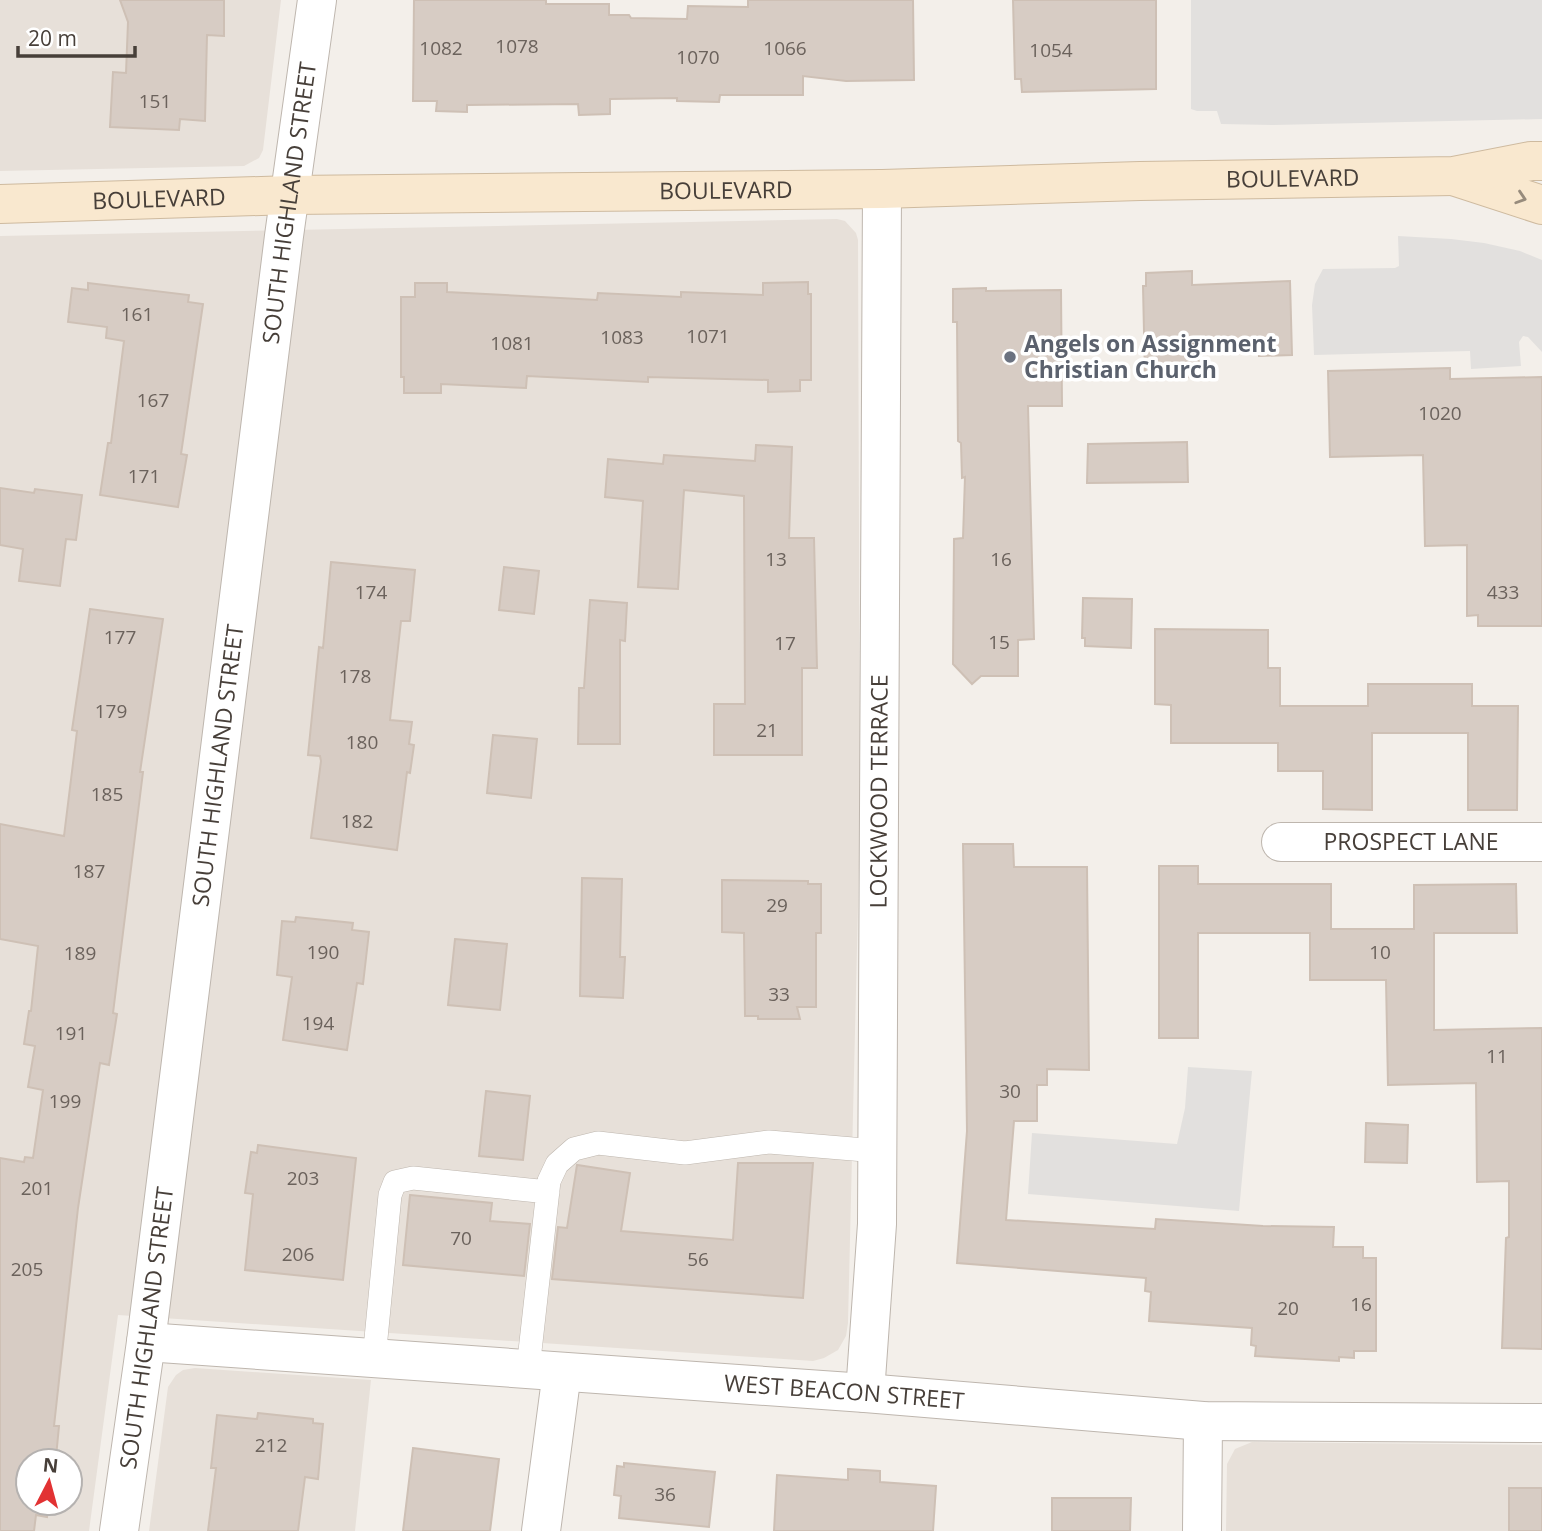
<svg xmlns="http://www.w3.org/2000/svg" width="1542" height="1531" viewBox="0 0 1542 1531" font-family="'Open Sans',sans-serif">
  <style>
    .residential { fill: #e7e0d9; fill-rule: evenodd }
    .parking { fill: #e2e0de }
    .building { fill: #d7ccc4; stroke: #cec0b5; stroke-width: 2 }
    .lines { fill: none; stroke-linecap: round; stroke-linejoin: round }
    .service-casing { stroke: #beb6ae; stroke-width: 24 }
    .minor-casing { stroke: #beb6ae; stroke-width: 40 }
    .secondary-casing { stroke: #ceba9f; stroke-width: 40 }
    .service { stroke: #fff; stroke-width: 23 }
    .minor { stroke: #fff; stroke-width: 38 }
    .secondary { stroke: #f9e8cf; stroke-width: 38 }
    .oneway { stroke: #978b7c }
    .worship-dot { fill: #6b7280; stroke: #fff; stroke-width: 2.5 }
    .labels { text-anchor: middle; stroke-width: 7; stroke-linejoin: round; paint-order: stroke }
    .number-label { font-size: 19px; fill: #6b625c }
    .street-label { font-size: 23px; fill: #473f39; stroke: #fff }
    .worship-label { font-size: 23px; font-weight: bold; fill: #5b616d; stroke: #fff; text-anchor: start }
  </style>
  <rect width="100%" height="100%" fill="#f3efea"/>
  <!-- residential -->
  <path class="residential" d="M0,0H281L263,150L259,158L244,166L0,171Z
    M837,219L845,221L856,233L858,240L860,823L848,1323L846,1336L838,1350L824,1358L813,1361L118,1315L89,1531H0V236ZM28,1461H70V1503H28Z
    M195,1368L371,1380L355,1531H149L168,1387L176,1375L183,1370Z
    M1252,1442L1542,1445V1531H1226L1227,1464L1235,1449Z"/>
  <!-- parking -->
  <path class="parking" d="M1191,0H1542V119L1274,125L1221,124L1217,111H1197L1191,109Z
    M1398,236L1451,239L1484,243L1520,251L1542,260V352L1528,337L1523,336L1519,342L1521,366L1471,369L1470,351L1314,355L1312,305L1315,284L1323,269L1395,268L1399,266Z
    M1188,1067L1252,1071L1239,1211L1028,1194L1032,1133L1177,1144L1185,1108Z"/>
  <!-- building -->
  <path class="building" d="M120,0H224V36L207,35L205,121L180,119L179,130L110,127L113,72L126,73L128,22Z
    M414,0H546V4H609V15H629L631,18L687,19L688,6L748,7V0H913L914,80L846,81L803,76V95H720L719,102L677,101V98L610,99V114L579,115L578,104L467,105V112L436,111L437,101H413Z
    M1013,0H1156V89L1022,92L1021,79H1015Z
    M1192,271V285L1290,281L1292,355L1259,356L1258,339H1198L1199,377L1145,378L1143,286H1146V273Z
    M808,282V294H811V380H800V391L768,392V380L648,377V382L527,376L526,388L441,384V393H404V377H401V297H415V283H447V292L597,300L598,293L681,297V292L763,295V283Z
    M88,283L189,295L188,302L203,304L181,454L187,455L178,507L100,495L108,443H111L124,341L106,338L107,327L68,322L72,288L88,290Z
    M986,288V291L1061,290L1062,406H1028L1034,639L1018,640V676H981L972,684L953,664L954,539L963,538L965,477L962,478L961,443L958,441L957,322H953V289Z
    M1450,368V379L1542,377V626H1478V615L1467,616V545L1425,546L1423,455L1330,457L1328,371Z
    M1187,442L1188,482L1087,483L1088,444Z
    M756,445L792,447L789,538H814L817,668H802V755H714V704H745L744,496L684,490L678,589L638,587L643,501L605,497L608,459L663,464L664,455L755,461Z
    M0,488L34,493L35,489L82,495L76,540L66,539L60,586L19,581L23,549L0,545Z
    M331,562L415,570L410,621H401L390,720L412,722L409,744L414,745L410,773L407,772L397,850L311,838L321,761L320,756L308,755L319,647L323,648Z
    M504,567L539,571L534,614L499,610Z
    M1083,598L1132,599L1131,648L1085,646V638H1082Z
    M590,600L627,603L625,641L620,640V744H578L579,688H584Z
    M90,609L163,619L140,772H143L113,1013L117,1014L109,1065L100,1063L78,1208L54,1426H59L56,1457L54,1461H28V1503H49L47,1517L36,1515L34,1531H0V1158L24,1162L25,1157L33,1158L43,1090L28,1087L35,1046L24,1044L29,1011H31L38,946L0,939V824L64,836L77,731L72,730Z
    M1155,629L1268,630V668H1280V706H1368V684H1472V706H1518L1517,810H1468V733H1372V810L1323,809V771H1278V743H1171V705L1155,704Z
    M493,735L537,739L531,798L487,793Z
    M963,844H1013L1014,867H1087L1089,1070L1047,1069V1085H1037V1121H1014L1006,1220L1155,1229L1156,1219L1263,1226L1334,1227L1333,1247H1363V1258H1376V1351H1354V1358L1339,1357V1361L1255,1356L1256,1346L1251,1345L1252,1328L1149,1321L1151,1292L1145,1291L1146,1278L957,1263L967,1131Z
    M1159,866H1198V884H1331V929H1414V885L1516,884L1517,933H1434V1030L1542,1028V1349L1502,1348L1506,1238L1509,1237V1181L1477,1182L1476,1083L1388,1085L1386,980H1310V933H1198V1038H1159Z
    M582,878L622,879L620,957H625L623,998L580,996Z
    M722,880L808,881V884H821V933H816V1007H797L800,1019H758V1016H745L744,933L722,932Z
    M296,917L353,923L352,930L369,932L363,984L357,983L347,1050L283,1040L292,977L277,975L282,921L295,922Z
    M455,939L507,944L500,1010L448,1005Z
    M486,1091L530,1096L523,1160L479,1156Z
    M1366,1123L1408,1125L1407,1163L1365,1162Z
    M258,1145L356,1158L343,1280L245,1270L253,1194L245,1193L251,1152L257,1153Z
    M738,1163H813L803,1298L552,1279L558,1227L567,1228L577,1165L630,1173L621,1231L733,1240Z
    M410,1195L492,1203L490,1221L530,1224L524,1276L403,1265Z
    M258,1413L313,1419V1423L323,1424L318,1479L305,1477L298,1531H208L216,1468H211L217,1415L257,1419Z
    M413,1448L499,1459L490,1531H403Z
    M624,1463L715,1472L709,1527L619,1518L621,1496L614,1495L617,1466L624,1467Z
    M848,1469L880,1471V1482L936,1486L933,1531H774L777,1475L848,1480Z
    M1509,1488H1542V1531H1509Z
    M1052,1498H1131L1130,1531H1052Z"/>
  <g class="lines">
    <defs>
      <path id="service" d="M374,1359L390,1195L395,1182L413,1178L548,1192
        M528,1369L549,1181L557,1164L574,1149L598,1143L685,1153L769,1142L877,1151"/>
      <g id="minor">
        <path id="s1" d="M1281,842H1542"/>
        <path id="s2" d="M146,1342L865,1393L1203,1421L1542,1423"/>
        <path id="s3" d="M865,1393L877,1224L882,189"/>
        <path id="s4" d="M119,1531L146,1342L284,236L317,0"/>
        <path d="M541,1531L562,1372"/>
        <path d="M1202,1531L1203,1421"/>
      </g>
      <g id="secondary">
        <path d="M1456,177L1542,205"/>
        <path id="s5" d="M0,204L291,195L882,189L1140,181L1454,176L1531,161H1542"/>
      </g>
    </defs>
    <!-- service casing -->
    <use href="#service" class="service-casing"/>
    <!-- minor casing -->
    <use href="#minor" class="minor-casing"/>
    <!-- secondary casing -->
    <use href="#secondary" class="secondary-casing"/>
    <!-- service -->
    <use href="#service" class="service"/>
    <!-- minor -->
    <use href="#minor" class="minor"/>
    <!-- secondary -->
    <use href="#secondary" class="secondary"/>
  </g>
  <!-- one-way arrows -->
  <defs><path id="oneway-chevron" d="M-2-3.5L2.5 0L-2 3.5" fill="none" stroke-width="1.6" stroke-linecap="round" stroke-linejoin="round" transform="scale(1.75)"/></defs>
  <use class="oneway" href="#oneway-chevron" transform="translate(1521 198) rotate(18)"/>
  <!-- markers -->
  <circle class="worship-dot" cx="1010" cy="357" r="7"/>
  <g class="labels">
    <!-- number labels -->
    <g class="number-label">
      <text x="517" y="53">1078</text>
      <text x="441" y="55">1082</text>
      <text x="785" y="55">1066</text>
      <text x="1051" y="57">1054</text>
      <text x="698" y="64">1070</text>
      <text x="155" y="108">151</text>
      <text x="137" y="321">161</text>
      <text x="708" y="343">1071</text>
      <text x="622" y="344">1083</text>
      <text x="512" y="350">1081</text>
      <text x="153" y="407">167</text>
      <text x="1440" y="420">1020</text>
      <text x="144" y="483">171</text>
      <text x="776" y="566">13</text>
      <text x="1001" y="566">16</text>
      <text x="371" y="599">174</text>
      <text x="1503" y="599">433</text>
      <text x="120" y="644">177</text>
      <text x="999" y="649">15</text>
      <text x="785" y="650">17</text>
      <text x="355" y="683">178</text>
      <text x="111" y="718">179</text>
      <text x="767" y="737">21</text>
      <text x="362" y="749">180</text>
      <text x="107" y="801">185</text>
      <text x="357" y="828">182</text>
      <text x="89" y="878">187</text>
      <text x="777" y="912">29</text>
      <text x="323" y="959">190</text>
      <text x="1380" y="959">10</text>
      <text x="80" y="960">189</text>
      <text x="779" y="1001">33</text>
      <text x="318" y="1030">194</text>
      <text x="71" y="1040">191</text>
      <text x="1497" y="1063">11</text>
      <text x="1010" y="1098">30</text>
      <text x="65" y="1108">199</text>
      <text x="303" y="1185">203</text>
      <text x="37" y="1195">201</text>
      <text x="461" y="1245">70</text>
      <text x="298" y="1261">206</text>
      <text x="698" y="1266">56</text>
      <text x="27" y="1276">205</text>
      <text x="1361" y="1311">16</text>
      <text x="1288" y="1315">20</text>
      <text x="271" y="1452">212</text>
      <text x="665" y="1501">36</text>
    </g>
    <!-- street labels -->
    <g class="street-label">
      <text dy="8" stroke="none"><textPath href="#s5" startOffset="1293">BOULEVARD</textPath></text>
      <text dy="8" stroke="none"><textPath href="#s5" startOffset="726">BOULEVARD</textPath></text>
      <text dy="8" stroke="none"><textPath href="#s5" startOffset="159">BOULEVARD</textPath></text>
      <text dy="8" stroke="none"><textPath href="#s4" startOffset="1339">SOUTH HIGHLAND STREET</textPath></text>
      <text dy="8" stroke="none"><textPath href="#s4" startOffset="772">SOUTH HIGHLAND STREET</textPath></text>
      <text dy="8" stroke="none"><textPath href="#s3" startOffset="602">LOCKWOOD TERRACE</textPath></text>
      <text dy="8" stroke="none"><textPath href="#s1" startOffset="130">PROSPECT LANE</textPath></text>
      <text dy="8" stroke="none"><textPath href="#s4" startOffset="205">SOUTH HIGHLAND STREET</textPath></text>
      <text dy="8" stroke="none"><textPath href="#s2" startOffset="700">WEST BEACON STREET</textPath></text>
    </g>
    <!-- worship labels -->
    <g class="worship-label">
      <text x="1024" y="352">Angels on Assignment<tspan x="1024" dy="26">Christian Church</tspan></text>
    </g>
  </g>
  <!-- north arrow -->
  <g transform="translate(49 1482) rotate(6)"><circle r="33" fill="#ffffff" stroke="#b5b2b0" stroke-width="2"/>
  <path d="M0-5L12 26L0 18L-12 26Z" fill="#e23233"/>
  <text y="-10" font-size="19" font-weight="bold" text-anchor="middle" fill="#473f39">N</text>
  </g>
  <!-- scale -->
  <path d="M18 46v10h117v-10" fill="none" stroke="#473f39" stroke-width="3.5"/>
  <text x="28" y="46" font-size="21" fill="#473f39" stroke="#ffffff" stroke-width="5" paint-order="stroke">20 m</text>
</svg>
